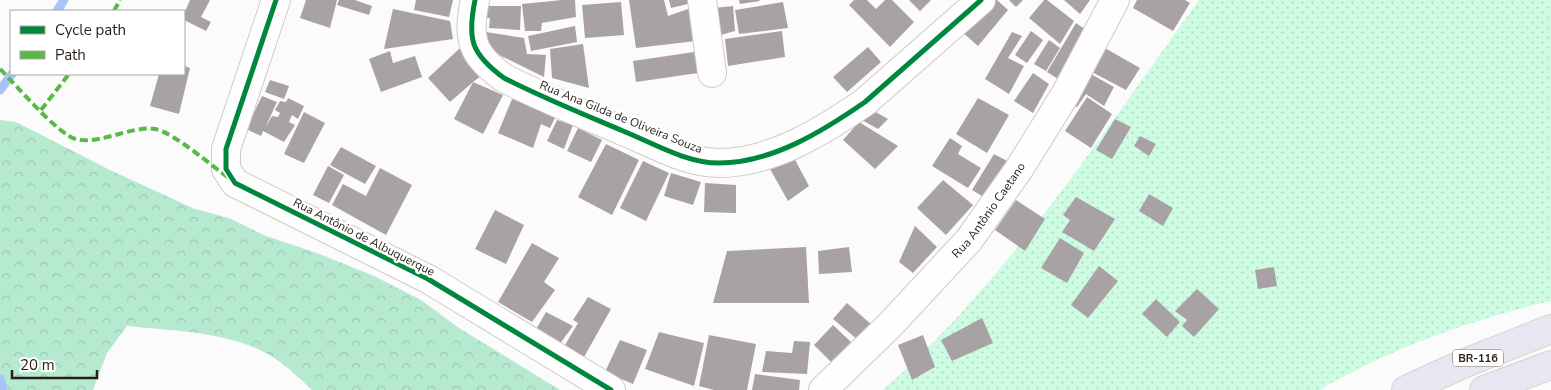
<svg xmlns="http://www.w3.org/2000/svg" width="1551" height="390" viewBox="0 0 1551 390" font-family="'Nunito Sans',sans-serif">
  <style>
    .grass { fill: url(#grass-dots) }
    .forest { fill: url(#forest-crowns) }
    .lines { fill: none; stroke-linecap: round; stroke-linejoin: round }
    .stream { stroke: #a8c4f7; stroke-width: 9 }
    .building { fill: #a9a2a4 }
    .minor-casing { stroke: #d0cac5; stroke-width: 30 }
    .highway-casing { stroke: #d7d5d3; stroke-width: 30 }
    .minor { stroke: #fefefe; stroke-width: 28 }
    .highway { stroke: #e7e6f1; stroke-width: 28 }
    .quiet { stroke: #58b947; stroke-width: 4; stroke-dasharray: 8 4; stroke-linecap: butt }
    .cycleway-casing { stroke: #fff; stroke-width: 8 }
    .cycleway { stroke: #00873e; stroke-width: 5 }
    .labels { text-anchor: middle; stroke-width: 5; stroke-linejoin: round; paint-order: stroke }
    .shield { fill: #fff; stroke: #6a625b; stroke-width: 1 }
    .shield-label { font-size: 11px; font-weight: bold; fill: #2a1e15 }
    .street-label { font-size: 12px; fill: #2a1e15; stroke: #fff }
  </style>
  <defs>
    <pattern id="grass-dots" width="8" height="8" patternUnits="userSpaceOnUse" patternTransform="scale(1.25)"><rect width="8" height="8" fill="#cefce3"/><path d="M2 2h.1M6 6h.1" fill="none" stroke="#b1d8c2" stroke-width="1.8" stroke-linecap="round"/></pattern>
    <pattern id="forest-crowns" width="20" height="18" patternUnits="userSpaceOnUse" patternTransform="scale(1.25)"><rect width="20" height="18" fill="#b6ead0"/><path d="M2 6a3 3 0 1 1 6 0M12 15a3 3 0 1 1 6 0" fill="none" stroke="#9dc8b2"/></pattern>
  </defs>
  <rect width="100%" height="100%" fill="#fbfbfb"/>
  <!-- grass -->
  <path class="grass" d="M1199,0H1551V301C1471,320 1390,348 1320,390H883C1009,279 1101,135 1199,0Z"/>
  <!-- forest -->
  <path class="forest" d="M0,120L16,122L112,171L195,209L229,218L266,236L317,253L374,276L421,300L459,328L560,390H312C296,375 280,359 260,350C220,331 171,331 127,326L107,353L93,390H0Z"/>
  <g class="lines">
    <!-- stream -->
    <path class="stream" d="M57,11L64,0
      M0,90L12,74
      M0,379L3,390"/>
  </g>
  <!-- building -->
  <path class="building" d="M190,0H210L201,17L211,22L206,31L184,20V14Z
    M306,0H337L330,28L300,18Z
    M339,0H355L372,6L369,15L337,5Z
    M416,0H453L449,17L414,10Z
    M562,0H575L576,17L542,23L541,31H525L522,4Z
    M629,0H664L668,16L691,8L696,41L636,48Z
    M669,0H691L692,3L671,8Z
    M739,0H759L760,1L740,4Z
    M854,0H867L876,9L885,0H892L914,22L890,47L849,5Z
    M909,0H931L920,11Z
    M991,0H997L1008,10L978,46L961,31Z
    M1009,0H1023L1016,7Z
    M1044,0H1047L1074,21L1060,44L1029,18Z
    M1064,0H1090L1080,14Z
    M1137,0H1185L1190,3L1173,31L1133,8Z
    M621,2L624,35L585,38L582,5Z
    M783,2L788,28L739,34L735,10Z
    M484,6H521L520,30L489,28L490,18H481Z
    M733,6L735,31L717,36L714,8Z
    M393,9L450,21L453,39L384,49Z
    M1076,23L1086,30L1058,79L1047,72Z
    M575,26L577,42L531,51L528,36Z
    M782,31L785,57L728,66L725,39Z
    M1031,31L1043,40L1027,63L1015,55Z
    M486,32L524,38L527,54L546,55L544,77L491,51Z
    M1012,32L1022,36L1008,58L1024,66L1009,94L985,79Z
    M1049,40L1060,48L1046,71L1034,64Z
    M583,44L589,88L552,78L550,49Z
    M868,47L881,62L847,92L833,77Z
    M1103,47L1140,68L1126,90L1090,71Z
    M460,48L486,72L473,82L503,95L483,134L454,119L473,82L450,102L428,78Z
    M390,51L393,63L415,56L422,77L381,92L369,59Z
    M694,52L698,73L636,82L633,61Z
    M184,66L190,68L179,114L150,106L159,74H184Z
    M1033,73L1049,84L1033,113L1014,101Z
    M1089,73L1114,87L1104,106L1086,94L1077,107L1071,104Z
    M270,80L289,86L284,99L265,92Z
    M262,96L277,102L265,128L272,116L278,117L280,113L275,110L280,101L286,102L288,98L304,106L298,119L292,115L289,122L295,125L284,142L263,131L261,136L246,129Z
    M1087,97L1112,114L1091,148L1065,131Z
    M978,98L1009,115L987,153L956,134Z
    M512,99L556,116L550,128L541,124L533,148L498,133Z
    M872,110L888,119L878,129L860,119Z
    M304,112L325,123L304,163L284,154Z
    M1115,119L1131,127L1112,159L1096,150Z
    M557,120L573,125L564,149L547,141Z
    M859,122L898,146L875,169L843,140Z
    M578,128L602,140L591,162L567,151Z
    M1140,136L1156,144L1149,156L1134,146Z
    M950,138L962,146L958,154L981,168L968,188L932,166Z
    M606,144L639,160L612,215L578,197Z
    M341,147L376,166L365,184L330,165Z
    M994,154L1009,162L987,199L972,190Z
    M793,156L809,186L788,201L770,169Z
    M643,161L669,173L646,221L620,208Z
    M328,166L344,175L329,203L313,195Z
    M380,168L412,185L386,235L332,205L343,184L366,196Z
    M671,173L701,182L693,205L664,196Z
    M943,180L973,205L946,235L917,208Z
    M705,183L736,185V213L704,212Z
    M1149,194L1173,208L1163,226L1139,211Z
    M1076,197L1115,219L1094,251L1062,232L1070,220L1063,215Z
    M1016,200L1045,219L1025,251L995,230Z
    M495,210L524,225L506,264L475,249Z
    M915,226L937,247L913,273L899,262Z
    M1060,238L1084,253L1067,283L1041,268Z
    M532,243L559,258L544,282L555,290L532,322L498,302Z
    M806,247L809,303H713L727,251Z
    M849,247L852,272L819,274L818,251Z
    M1099,266L1118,281L1088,318L1071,305Z
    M1274,267L1277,286L1258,289L1255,270Z
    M1197,289L1219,309L1194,337L1182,326L1187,320L1175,311Z
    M588,297L611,309L584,357L565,345L578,323L573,320Z
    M1156,299L1180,322L1167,337L1142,314Z
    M847,303L872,325L858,340L833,319Z
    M546,312L573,326L559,345L535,331Z
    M982,318L993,343L952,361L941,340Z
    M833,325L851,342L832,363L814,345Z
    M659,332L704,343L694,386L645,369Z
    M709,335L756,344L747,390H714L699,386Z
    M923,335L935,367L912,380L898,345Z
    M620,340L647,350L633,384L605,372Z
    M794,341L810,342L807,374L762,372L766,351L792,353Z
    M755,374L800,380L799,390H752Z"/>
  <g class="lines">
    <defs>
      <g id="minor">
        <path d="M276,0L226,149V169L235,183L428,279L611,390"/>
        <path d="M475,0C467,39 471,54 504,78C543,98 583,114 623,131C653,143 686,163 719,163C772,163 823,131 865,102L981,0"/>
        <path d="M702,0L712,73"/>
        <path id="s1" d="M823,390L890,325L969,240L1019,169L1065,95L1115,0"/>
      </g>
      <path id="highway" d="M1406,390L1465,363L1551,329
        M1484,390L1551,365"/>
    </defs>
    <!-- minor casing -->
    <use href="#minor" class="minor-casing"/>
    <!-- highway casing -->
    <use href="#highway" class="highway-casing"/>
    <!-- minor -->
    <use href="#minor" class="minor"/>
    <!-- highway -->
    <use href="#highway" class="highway"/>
    <!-- quiet -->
    <path class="quiet" d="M114,11L120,0
      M0,69C18,87 48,123 69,136C91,150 129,125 155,129C173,132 213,167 229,178
      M41,110L69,74"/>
    <defs>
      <path id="cycleway" d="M276,0L226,149V169L235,183L428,279L611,390
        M475,0C467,39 471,54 504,78C543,98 583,114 623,131C653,143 686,163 719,163C772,163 823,131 865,102L981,0"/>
    </defs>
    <!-- cycleway casing -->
    <use href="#cycleway" class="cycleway-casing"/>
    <!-- cycleway -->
    <use href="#cycleway" class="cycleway"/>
  </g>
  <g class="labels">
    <!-- shield labels -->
    <rect class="shield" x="1453" y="349.5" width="50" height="17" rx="4"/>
    <g class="shield-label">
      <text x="1478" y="362">BR-116</text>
    </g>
    <!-- street labels -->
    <g class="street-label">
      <text transform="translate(621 117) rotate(22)" y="4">Rua Ana Gilda de Oliveira Souza</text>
      <text dy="4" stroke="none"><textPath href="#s1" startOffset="245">Rua Antônio Caetano</textPath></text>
      <text transform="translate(364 237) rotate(27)" y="4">Rua Antônio de Albuquerque</text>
    </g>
  </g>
  <!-- legend -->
  <rect x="10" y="10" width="175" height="65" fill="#ffffff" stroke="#aaa5a1"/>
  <rect x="20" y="26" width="25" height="8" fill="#00873e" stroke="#aaa5a1"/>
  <text x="55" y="35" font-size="15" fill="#2a1e15">Cycle path</text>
  <rect x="20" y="51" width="25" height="8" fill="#58b947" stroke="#aaa5a1"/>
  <text x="55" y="60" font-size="15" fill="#2a1e15">Path</text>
  <!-- scale -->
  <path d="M12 370v8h85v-8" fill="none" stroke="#2a1e15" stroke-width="2.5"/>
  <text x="20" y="370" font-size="15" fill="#2a1e15" stroke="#ffffff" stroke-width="4" paint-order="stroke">20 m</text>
</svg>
